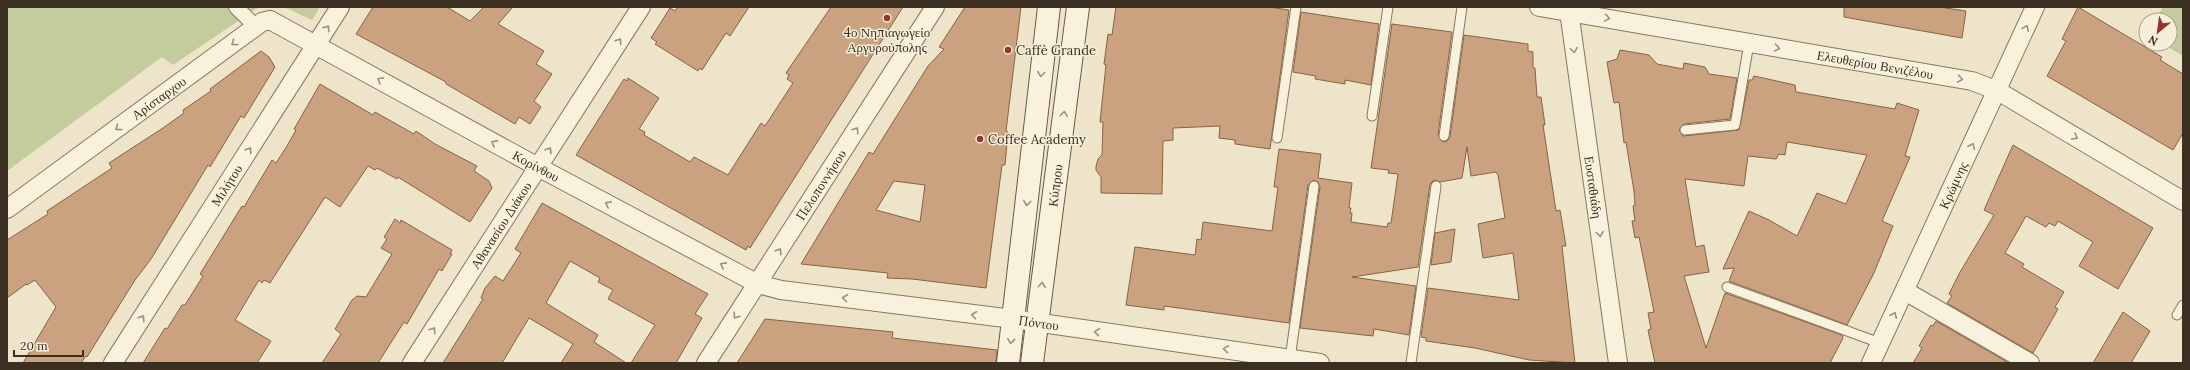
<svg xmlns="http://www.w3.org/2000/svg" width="2190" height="370" viewBox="0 0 2190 370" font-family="Lora,serif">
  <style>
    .green { fill: #c4cc9d }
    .building { fill: #caa280; stroke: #886244; fill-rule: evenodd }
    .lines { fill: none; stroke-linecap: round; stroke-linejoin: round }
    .service-casing { stroke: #8a775e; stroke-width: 11 }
    .pedestrian-casing { stroke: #8a775e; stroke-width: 16 }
    .minor-casing { stroke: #8a775e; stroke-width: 20 }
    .secondary-casing { stroke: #6c5841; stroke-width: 24 }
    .service { stroke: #f8f1dc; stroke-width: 9 }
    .pedestrian { stroke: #f8f1dc; stroke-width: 14 }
    .minor { stroke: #f8f1dc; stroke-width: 18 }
    .secondary { stroke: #f8f1dc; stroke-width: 22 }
    .oneway { stroke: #9a907e }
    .poi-dot { fill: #973430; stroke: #f5eed9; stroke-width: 1.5 }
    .labels { text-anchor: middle; stroke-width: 3; stroke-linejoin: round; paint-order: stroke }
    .poi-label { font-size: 13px; fill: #3b2f21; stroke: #f5eed9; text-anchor: start }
    .street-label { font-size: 13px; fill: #3b2f21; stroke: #f5eed9 }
  </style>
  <rect width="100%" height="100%" fill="#eee4c9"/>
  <!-- green -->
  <path class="green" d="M7,7H259L173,65L162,57L7,171Z
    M284,7H320L312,20Z
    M2163,7H2183V56L2163,44H2170V20H2155Z"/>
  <!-- building -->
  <path class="building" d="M373,7H447L470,21L484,7H513L498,24L544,51L536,64L552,74L534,101L541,107L530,124L519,117L515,124L446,84V82L356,34Z
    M678,7H749L730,36L726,33L702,70L700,68L698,71L655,44L657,42L651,38L670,8L675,11Z
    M831,7H903L750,248L748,246L746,250L576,155L624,79L627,81L628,78L659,98L639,129L645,132L644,135L690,162L694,157L728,175L761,123L765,126L793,83L787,79L789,75L786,73Z
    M965,7H1021L1006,131L1008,132L1005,165H1002L986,288L912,279L887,278L888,273L801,264L869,152L873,154L928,66L944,49L939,47ZM894,181L925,185L920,222L876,210Z
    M1116,7H1269L1289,10L1270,149L1235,144V140L1219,138L1220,126L1173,128V140L1163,141L1162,194L1101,193V177L1096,170V166L1098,159L1102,155L1103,122H1100L1106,65L1104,64L1108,34L1112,35Z
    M1844,7H1939L1966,11L1962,38L1844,17Z
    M2078,7L2162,57L2160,60L2183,74V133L2173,150L2047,76L2066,41L2062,39Z
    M1301,12L1379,24L1371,85L1345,80V84L1315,79L1316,76L1293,72Z
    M1392,24L1452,32L1438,135L1443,142L1447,141L1450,137L1464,35L1528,44V51L1533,52V68H1535L1537,97H1541L1545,125H1543L1556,211L1560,210L1566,246H1562L1575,363L1529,360L1475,348L1426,341V338L1421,337L1428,288L1519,300L1513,253L1483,258L1478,224L1505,218L1498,175L1496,172L1471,176L1467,147L1462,178L1440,182L1434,180L1430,184L1418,267L1352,277L1416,286L1409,335L1374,329L1373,336L1300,328L1320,187L1318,182L1314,180L1308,185L1289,323L1164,306V310L1126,305L1135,247L1195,255L1197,239L1201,240L1203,222L1272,231L1278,187H1274L1279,149L1321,154L1318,178L1352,183L1349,208H1351L1350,213H1352L1351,222L1387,227L1388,223H1391L1398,174L1388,173L1389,170L1371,168Z
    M1620,50L1649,55L1657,64L1683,69L1684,63L1705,67L1709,74L1737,78L1730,119L1684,124L1679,130L1683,136L1739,130L1749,80H1752L1754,76L1795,85L1796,92L1895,109L1897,103L1919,110L1905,156L1910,157L1882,221L1893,226L1874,273L1847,325L1729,281L1734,268L1723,269L1749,211L1769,220L1797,236L1817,193L1846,204L1867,155L1787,142L1785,155L1779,154L1776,159L1748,156L1744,186L1685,179L1696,247L1704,245L1709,272L1684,276L1706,348L1725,293L1842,335L1843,338L1830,363H1655L1648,330L1651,329L1648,313L1654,312L1639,237L1635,238L1632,221H1635L1633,206L1635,205L1634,191L1626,142L1624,143L1619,102L1614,103L1607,62L1617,59Z
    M261,51L269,57L275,67L244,118L241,116L210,167L208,165L151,259L135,280L87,357L86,356L81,363H23L56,307L35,280L27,285L26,284L7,298V240L48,214L47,211L112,168L109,163L163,128L184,113L183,110L211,91L210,89Z
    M320,84L373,115L375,112L414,134L416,131L435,144L477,166L474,171L489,181L492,188L470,222L398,177L397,179L377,168L375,170L368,166L340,207L325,197L270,283L264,280L262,283L259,280L235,320L271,341L257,363H143L165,328L167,329L182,305H185L203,276L200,274L242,206L244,207L272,160L276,163L287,146L296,130L294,129Z
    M2013,145L2153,228L2118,289L2079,266L2093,242L2058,221L2055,226L2049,223L2046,227L2026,216L2005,253L2024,264L2022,267L2064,292L2055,307L2058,309L2033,353L1947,303L1952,296L1949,294L1959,274L1994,215L1984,210Z
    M542,203L708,294L695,314L702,318L676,363H631L655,325L608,299L613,290L598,282L600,278L570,261L546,303L598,335L594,342L626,363H561L573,344L529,318L502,363H443L483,299L481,298L485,288L495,276L503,281L521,253L515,249Z
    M395,219L400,223L401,220L452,250L450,254H452L442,271L439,269L407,324L404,322L378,363H322L341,334L335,329L352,300L357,296L366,297L392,254L381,248L387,239L384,237Z
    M1455,229L1451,262L1431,265L1435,233Z
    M2123,312L2150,331L2131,363H2093Z
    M765,319L893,332L892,338L997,350L996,363H737Z
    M1936,321L2009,363H1913L1922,348L1919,346L1931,325L1933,326Z"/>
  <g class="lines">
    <defs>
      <path id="service" d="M1372,116L1388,7
        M1685,130L1735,125L1749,43
        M1444,136L1462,7
        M1277,138L1296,7
        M1727,287L1880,343
        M2177,315L2183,305
        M1290,359L1314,186
        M1411,363L1436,186"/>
      <path id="pedestrian" d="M236,7L256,27"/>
      <g id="minor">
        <path id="s1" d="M1539,7L1972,81L1998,91L2183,201"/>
        <path id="s2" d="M1570,7L1569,11L1618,363"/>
        <path id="s3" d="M7,209L262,22L270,20L538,167L758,284L781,290L1013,319L1320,363"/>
        <path d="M1905,291L2030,363"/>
        <path id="s4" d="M113,363L340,7"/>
        <path id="s5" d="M412,363L641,7"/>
        <path id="s6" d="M706,363L935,7"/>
        <path id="s7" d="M1871,363L2035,7"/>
      </g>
      <g id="secondary">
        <path d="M1008,363L1049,7"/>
        <path id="s8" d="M1032,363L1078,7"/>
      </g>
    </defs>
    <!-- service casing -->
    <use href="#service" class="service-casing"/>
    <!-- pedestrian casing -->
    <use href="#pedestrian" class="pedestrian-casing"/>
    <!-- minor casing -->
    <use href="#minor" class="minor-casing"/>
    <!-- secondary casing -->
    <use href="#secondary" class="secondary-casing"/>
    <!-- service -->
    <use href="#service" class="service"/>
    <!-- pedestrian -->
    <use href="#pedestrian" class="pedestrian"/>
    <!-- minor -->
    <use href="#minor" class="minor"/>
    <!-- secondary -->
    <use href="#secondary" class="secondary"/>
  </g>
  <!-- one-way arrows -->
  <defs><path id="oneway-chevron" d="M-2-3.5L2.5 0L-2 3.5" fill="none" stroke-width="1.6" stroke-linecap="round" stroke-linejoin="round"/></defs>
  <g class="oneway">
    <use href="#oneway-chevron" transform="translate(1607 18) rotate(10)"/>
    <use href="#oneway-chevron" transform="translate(327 28) rotate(-57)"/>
    <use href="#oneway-chevron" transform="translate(2026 28) rotate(-66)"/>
    <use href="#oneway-chevron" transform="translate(619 41) rotate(-57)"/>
    <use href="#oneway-chevron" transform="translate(234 43) rotate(144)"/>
    <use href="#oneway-chevron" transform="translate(1777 48) rotate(10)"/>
    <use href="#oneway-chevron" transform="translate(1574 50) rotate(82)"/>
    <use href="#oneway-chevron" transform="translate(1041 74) rotate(97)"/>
    <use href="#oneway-chevron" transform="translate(1960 79) rotate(10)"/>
    <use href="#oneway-chevron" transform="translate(380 80) rotate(-151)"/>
    <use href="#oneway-chevron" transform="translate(1064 114) rotate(-83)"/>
    <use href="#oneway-chevron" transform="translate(118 128) rotate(144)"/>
    <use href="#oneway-chevron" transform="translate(856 130) rotate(-57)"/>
    <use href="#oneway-chevron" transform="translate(2075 137) rotate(31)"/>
    <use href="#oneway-chevron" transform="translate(494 143) rotate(-151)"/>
    <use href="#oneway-chevron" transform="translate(1972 146) rotate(-65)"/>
    <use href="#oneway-chevron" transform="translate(249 150) rotate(-57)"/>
    <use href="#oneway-chevron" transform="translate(549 150) rotate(-57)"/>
    <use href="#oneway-chevron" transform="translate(1027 203) rotate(97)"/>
    <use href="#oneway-chevron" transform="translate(608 204) rotate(-152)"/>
    <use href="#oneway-chevron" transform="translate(1600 234) rotate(82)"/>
    <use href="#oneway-chevron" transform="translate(779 251) rotate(-57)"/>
    <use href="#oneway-chevron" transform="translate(723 265) rotate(-152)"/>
    <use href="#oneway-chevron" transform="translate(1042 285) rotate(-83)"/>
    <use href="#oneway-chevron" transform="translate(845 298) rotate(-173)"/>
    <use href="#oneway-chevron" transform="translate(974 315) rotate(-173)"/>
    <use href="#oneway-chevron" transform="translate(1894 315) rotate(-65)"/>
    <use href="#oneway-chevron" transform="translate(736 316) rotate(123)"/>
    <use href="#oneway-chevron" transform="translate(142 318) rotate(-57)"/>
    <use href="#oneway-chevron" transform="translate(433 330) rotate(-57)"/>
    <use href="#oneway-chevron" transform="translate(1097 332) rotate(-172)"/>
    <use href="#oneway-chevron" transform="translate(1011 341) rotate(96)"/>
    <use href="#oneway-chevron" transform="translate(1226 349) rotate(-172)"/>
  </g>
  <!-- markers -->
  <g class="poi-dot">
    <circle cx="887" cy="18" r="4"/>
    <circle cx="1008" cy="50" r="4"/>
    <circle cx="980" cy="139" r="4"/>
  </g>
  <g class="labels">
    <!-- poi labels -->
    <g class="poi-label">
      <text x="887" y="37" text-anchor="middle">4ο Νηπιαγωγείο<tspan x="887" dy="15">Αργυρούπολης</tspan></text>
      <text x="1016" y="55">Caffè Grande</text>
      <text x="988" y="144">Coffee Academy</text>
    </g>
    <!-- street labels -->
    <g class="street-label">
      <text dy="5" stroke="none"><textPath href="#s1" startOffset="341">Ελευθερίου Βενιζέλου</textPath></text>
      <text dy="5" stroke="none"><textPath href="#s3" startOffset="188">Αρίσταρχου</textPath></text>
      <text dy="5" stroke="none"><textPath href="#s3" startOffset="628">Κορίνθου</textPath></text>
      <text dy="5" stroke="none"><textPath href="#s4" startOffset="211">Μιλήτου</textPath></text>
      <text dy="5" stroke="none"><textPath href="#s6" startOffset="212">Πελοποννήσου</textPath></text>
      <text dy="5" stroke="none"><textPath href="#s8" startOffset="179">Κύπρου</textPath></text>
      <text dy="5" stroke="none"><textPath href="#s7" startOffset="196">Κρώμνης</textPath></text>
      <text dy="5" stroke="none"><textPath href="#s2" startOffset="182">Ευσταθιάδη</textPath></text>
      <text dy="5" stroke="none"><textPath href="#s5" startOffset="164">Αθανασίου Διάκου</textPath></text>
      <text dy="5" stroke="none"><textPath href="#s3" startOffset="1163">Πόντου</textPath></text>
    </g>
  </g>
  <!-- border -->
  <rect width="2190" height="370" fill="none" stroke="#3b2f21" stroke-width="16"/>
  <!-- north arrow -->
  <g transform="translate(2158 32) rotate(209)"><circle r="19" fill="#f5eed9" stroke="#aba28f"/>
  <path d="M0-3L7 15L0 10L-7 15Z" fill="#973430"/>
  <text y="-6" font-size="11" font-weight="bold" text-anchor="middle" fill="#3b2f21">N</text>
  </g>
  <!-- scale -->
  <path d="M14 350v6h69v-6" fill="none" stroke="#3b2f21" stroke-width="2"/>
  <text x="20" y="350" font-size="12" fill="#3b2f21" stroke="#f5eed9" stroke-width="3" paint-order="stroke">20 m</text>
</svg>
